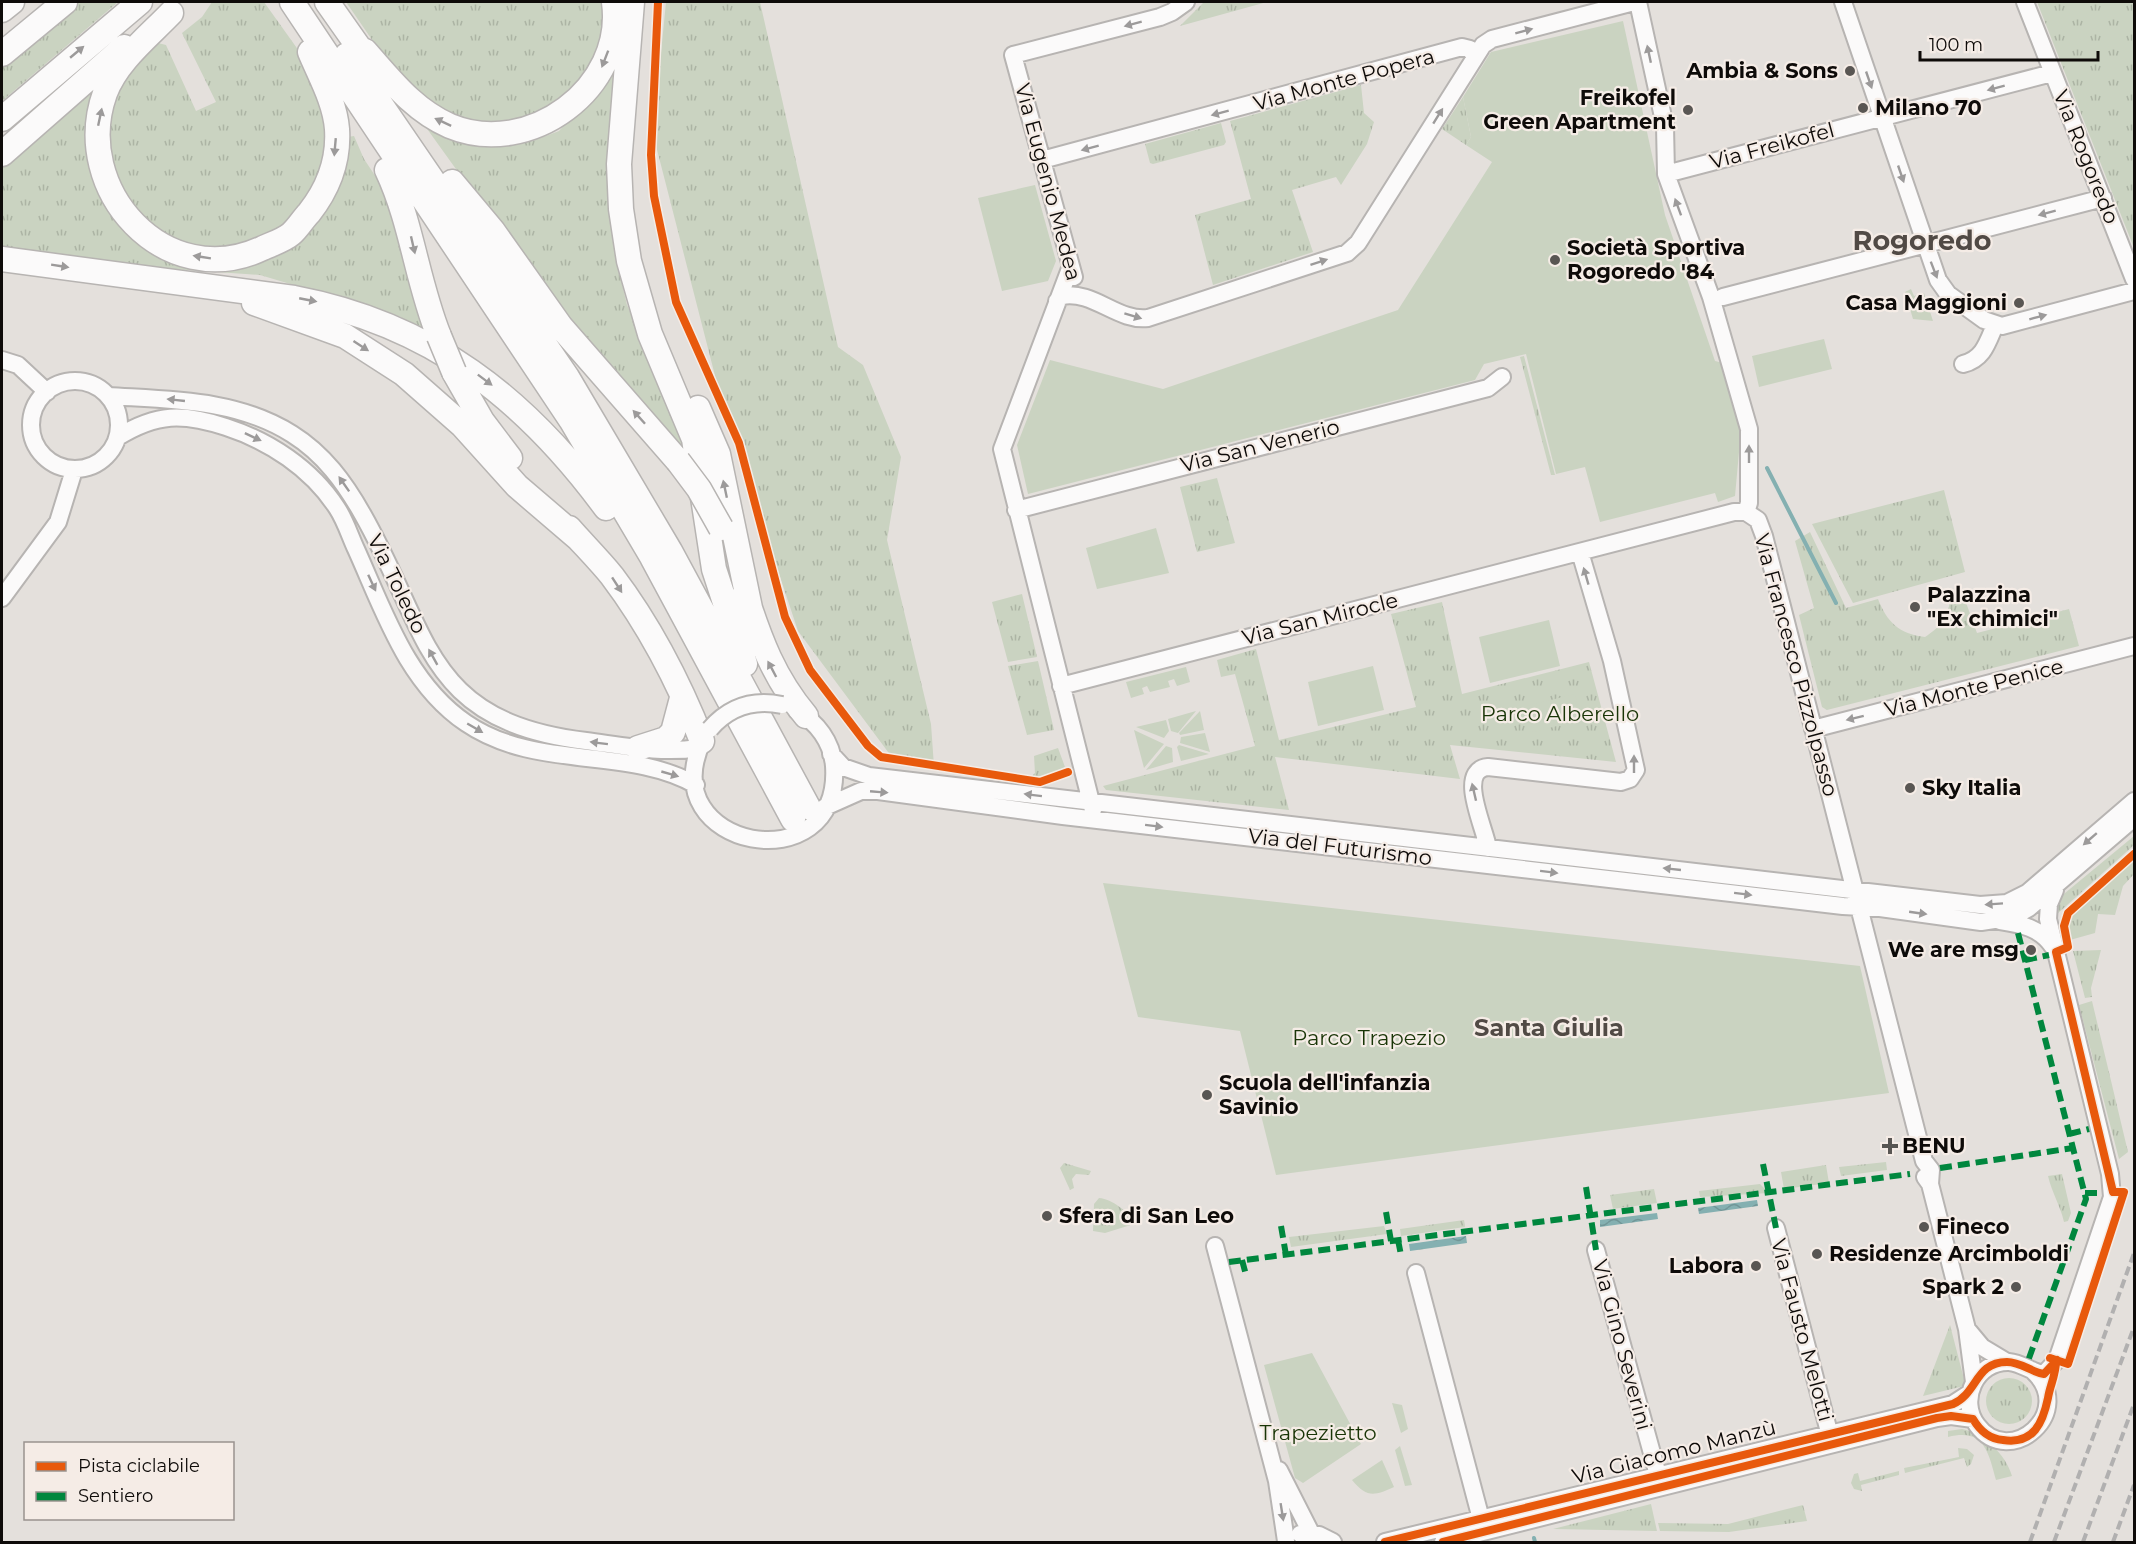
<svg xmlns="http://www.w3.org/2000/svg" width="2136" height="1544" viewBox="0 0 2136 1544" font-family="Montserrat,sans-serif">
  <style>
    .grass { fill: url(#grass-tufts) }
    .garden { fill: #cad3c1 }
    .water { fill: url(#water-waves) }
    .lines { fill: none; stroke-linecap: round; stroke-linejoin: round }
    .stream { stroke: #84b0b1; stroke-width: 4 }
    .minor-casing { stroke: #b7b4b2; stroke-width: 20 }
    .highway-casing { stroke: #b7b4b2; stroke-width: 27 }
    .minor { stroke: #fbfafa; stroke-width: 16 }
    .highway { stroke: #fbfafa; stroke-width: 24 }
    .rail { stroke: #b1b0b0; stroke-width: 4; stroke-dasharray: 9 4.5; stroke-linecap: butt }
    .minor-bridge-casing { stroke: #b7b4b2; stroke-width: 20; stroke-linecap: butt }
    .highway-bridge-casing { stroke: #b7b4b2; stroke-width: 27; stroke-linecap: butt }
    .minor-bridge { stroke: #fbfafa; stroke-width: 16 }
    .highway-bridge { stroke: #fbfafa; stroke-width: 24 }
    .quiet { stroke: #00873e; stroke-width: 6; stroke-dasharray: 12 6; stroke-linecap: butt }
    .cycleway-casing { stroke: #f5ece6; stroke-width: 11 }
    .cycleway { stroke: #e8590c; stroke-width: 8 }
    .oneway { fill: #9c9a9a }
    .poi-dot { fill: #595653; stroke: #f5ece6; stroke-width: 2 }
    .labels { text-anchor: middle; stroke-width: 4.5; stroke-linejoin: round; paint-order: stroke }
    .poi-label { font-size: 21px; font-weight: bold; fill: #0e0b09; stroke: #f5ece6; text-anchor: start }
    .street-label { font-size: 21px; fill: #0e0b09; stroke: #f5ece6 }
    .park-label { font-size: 21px; fill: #193507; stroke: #f5ece6 }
    .quarter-label { font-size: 24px; font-weight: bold; fill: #514a45; stroke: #f5ece6 }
    .district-label { font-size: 27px; font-weight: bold; fill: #514a45; stroke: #f5ece6 }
  </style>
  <defs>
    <pattern id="grass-tufts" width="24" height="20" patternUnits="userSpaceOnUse" patternTransform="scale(1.5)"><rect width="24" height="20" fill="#cad3c1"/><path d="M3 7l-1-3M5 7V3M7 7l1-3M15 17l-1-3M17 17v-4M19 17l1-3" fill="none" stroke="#acb4a4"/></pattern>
    <pattern id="water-waves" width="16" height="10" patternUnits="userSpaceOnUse" patternTransform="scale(1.5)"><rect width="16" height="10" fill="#84b0b1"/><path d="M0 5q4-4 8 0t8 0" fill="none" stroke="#719697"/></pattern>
  </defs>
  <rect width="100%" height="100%" fill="#e4e0dc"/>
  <!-- grass -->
  <path class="grass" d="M75,2H118L2,101V64Z
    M212,2H264L309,65L326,109L328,145L322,172L300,213L273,232L232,249L187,245L148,225L117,189L104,132L115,90L154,42L166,45L196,111L216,102L182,33L202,17Z
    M346,2H605L602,48L565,102L493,129L439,110L416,92L377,47Z
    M666,2H760L838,347L863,365L901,457L887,540L931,724L934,766L894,760L798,631L721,399L653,134Z
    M1204,2H1267L1180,26Z
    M2037,2H2134V248Z
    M110,67L89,142L166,253L303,239C330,211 333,175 341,138L354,136L364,159L384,189L430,339L401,317L260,275L144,267L2,250V166Z
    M614,69L615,254L627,305L655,363L692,467L545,293L425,126L460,142L482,145L535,140L559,131Z
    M1361,85L1364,113L1374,122L1367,144L1341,185L1336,177L1292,190L1313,252L1213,285L1195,215L1251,199L1230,121Z
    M1463,97L1471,137L1466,145L1442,129Z
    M1221,123L1226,142L1224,145L1153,164L1150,163L1145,144Z
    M1524,356L1555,475H1551L1520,357Z
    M1217,478L1235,543L1197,552L1180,487Z
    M1944,490L1965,572L1853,603L1812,524Z
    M1810,532L1846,608L1878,599C1887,622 1899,634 1925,637C1940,627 1947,620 1950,601L1964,597L1977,633L2069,609L2079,646L1827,710L1822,707L1799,615L1814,608L1795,541Z
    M1022,594L1037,657L1008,662L992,602Z
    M1442,602L1462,694L1589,662L1616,762L1450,745L1460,779L1275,757L1289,810L1106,790L1103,786L1255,746L1235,674L1221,677L1217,660L1256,649L1279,740L1416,707L1391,614Z
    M1038,661L1054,730L1027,735L1008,666Z
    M1058,748L1065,767L1046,777L1032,776L1035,773L1034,756Z
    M2134,836V845L2056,915L2054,904L2059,898Z
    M2134,857V874L2123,886L2115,915L2098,914L2095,933L2070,940L2067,925L2070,915Z
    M2101,950L2091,988L2092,997L2085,998L2073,951Z
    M2092,1001L2128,1152L2119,1159L2079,1005Z
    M1886,1162L1887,1170L1841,1176L1839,1167Z
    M1064,1163L1091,1171L1089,1175L1076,1174L1072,1179L1074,1188L1070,1190L1060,1168Z
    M1826,1165L1829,1183L1784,1189L1781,1172Z
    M2062,1174L2071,1213L2068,1221L2064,1222C2060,1205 2052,1193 2048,1176Z
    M1760,1184L1769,1193L1700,1197L1699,1191Z
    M1654,1189L1657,1203L1613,1209L1610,1195Z
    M1099,1198C1113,1199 1126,1212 1135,1220L1134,1224L1105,1233L1093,1231L1094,1204Z
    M1464,1220L1465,1227L1401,1236L1400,1229Z
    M1384,1226L1387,1234L1291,1247L1289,1237Z
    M1950,1325L1964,1379V1386L1923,1396Z
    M1986 1401a23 23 0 1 1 46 0a23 23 0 1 1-46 0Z
    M1962,1429C1984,1433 2006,1455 2012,1476L1996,1480C1988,1451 1984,1428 1948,1437V1431Z
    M1958,1448L1967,1449L1974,1455L1971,1464L1967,1467L1964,1458L1905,1473L1904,1468L1959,1457Z
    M1899,1471V1475L1861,1485L1862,1491L1854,1489L1851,1483L1854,1474L1858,1473L1860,1481Z
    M1651,1504L1657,1531L1553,1529Z
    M1803,1505L1807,1521L1729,1532L1660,1531L1658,1523L1728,1524Z"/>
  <!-- garden -->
  <path class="garden" d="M1623,21L1665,215L1715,361L1723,363L1741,430L1735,496L1718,502L1715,493L1600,522L1585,467L1556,474L1526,354L1484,364L1475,380L1028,494L1017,445L1050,360L1163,389L1398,310L1492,162L1466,145L1471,137L1463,97L1491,52Z
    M1035,185L1056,261L1048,281L1002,291L978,198Z
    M1911,289L1914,296L1924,293L1933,321L1913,319L1905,292Z
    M1824,339L1832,369L1759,387L1752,356Z
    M1156,528L1169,573L1097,589L1086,548Z
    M1549,620L1560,666L1490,683L1479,637Z
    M1373,666L1384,710L1318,726L1308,682Z
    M1186,667L1190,682L1177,686L1174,679L1168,681L1170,687L1150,692L1147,686L1142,688L1144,694L1131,698L1126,682Z
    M1575,694L1581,720L1533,732L1526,706Z
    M1196,711L1178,733L1171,731L1168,719Z
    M1200,711L1204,730L1180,735L1179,733Z
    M1166,720L1169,731L1164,738L1136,727Z
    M1134,730L1164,744L1144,768Z
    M1205,733L1210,752L1180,743L1181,737Z
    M1179,745L1209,754L1181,761L1177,747Z
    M1166,746L1172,748L1173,762L1146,770Z
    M1103,883L1860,966L1889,1093L1276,1175L1240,1031L1138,1017Z
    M1312,1353L1361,1444L1303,1483L1295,1478L1264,1365Z
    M1392,1403L1402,1405L1408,1429L1401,1433Z
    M1400,1446L1412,1485L1405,1486L1395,1450Z
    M1382,1460L1394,1487C1374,1496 1367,1498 1352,1480Z"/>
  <!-- water -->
  <path class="water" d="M1757,1200L1758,1206L1699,1214L1698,1208Z
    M1657,1213L1658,1219L1600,1227V1220Z
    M1466,1236L1467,1243L1410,1251L1409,1244Z"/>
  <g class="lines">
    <!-- stream -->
    <path class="stream" d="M1767,468L1836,603
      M1534,1538L1535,1542"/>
    <defs>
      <path id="minor" d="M1638,2L1665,126L1666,174L1711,297L1749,429V503L1746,512
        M1843,2L1938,280L1948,294L1984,320L2002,326L2134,291
        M2025,2L2134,279
        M1042,160L1462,47L1470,49L1475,57
        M1666,174L2052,73
        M1071,266L1002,449L1093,810
        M1074,277L1013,55L1160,17L1172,12L1186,2
        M1723,297L2103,198
        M1057,301L1062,296C1093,290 1118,322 1148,318L1347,253L1358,243L1483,45L1492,39L1634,2
        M2,360L18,365L47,392
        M1963,364C1983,359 1987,344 1995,325
        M31 425a44 44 0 1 1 88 0a44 44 0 1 1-88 0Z
        M108,396C171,400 237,399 292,434C324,454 345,483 363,515C431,635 424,721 586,741C624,746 661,754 699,748
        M118,437C157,413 183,413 226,427C269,441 311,468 337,508C345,520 350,536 356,549C384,611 407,683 466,723C536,771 628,746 696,785
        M1016,510L1488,388L1502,377
        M1746,512L1758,520L1764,536L1924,1161L1931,1170L1930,1184
        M2,598L58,522L74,470
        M1061,686L1734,512H1746
        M1813,729L2134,646
        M703,740C650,849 842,885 834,766C832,742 817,722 797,711
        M831,754L843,767L869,776L1980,905L2007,903L2027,893L2134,801
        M825,807L861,791H878L1063,816L1843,906L1880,908L1981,922L2013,917L2029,908L2134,818
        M1488,848C1485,828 1456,770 1488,767L1621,782L1630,779L1636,770L1612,661L1580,552
        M2000,921C2021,924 2041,928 2053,947
        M1925,1177L1930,1184L1967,1329L1974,1382
        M1776,1228L1829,1432
        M1215,1246L1277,1481L1286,1541
        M1596,1250L1658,1475
        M1416,1273L1481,1519
        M1967,1329L1982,1347L2007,1362
        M2032,1370C2078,1411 2010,1470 1977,1425C1958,1400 1976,1361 2009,1362C2022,1363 2031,1372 2044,1374L2057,1360L2112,1197L2110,1174L2048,919L2049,904L2055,890
        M1279,1470L1311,1533
        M1300,1534L1319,1535L1333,1542
        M1385,1542L1953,1404L1970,1393
        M1443,1542L1937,1418L1951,1416L1973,1419"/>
      <path id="highway" d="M292,2L571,420L652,557L793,819
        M327,2L372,66
        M632,2L619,164L621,209L629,261L650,334L694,439L714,569L745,664
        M2,10L12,2
        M171,13C148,37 117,61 105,93C70,190 166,294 263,248C272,244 284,240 291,234C298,228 303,219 309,213C328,189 339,160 337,129C335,102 320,76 310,52
        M365,51C390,79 413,110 450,126C529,159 626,88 614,2
        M2,54L65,2
        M347,55L567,377L670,551L808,807
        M2,119L140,2
        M2,154L124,47
        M387,170C412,223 417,282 439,336
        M452,182L493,231L561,327L678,461
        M2,259L294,298C431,324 525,398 606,508
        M254,303L345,336L404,374L462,425L517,486L580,540
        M454,372L482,421L510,458
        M698,408L718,454L750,608
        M569,528C583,544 599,560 612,576C649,625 680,685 702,741
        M745,593C760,640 774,678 806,716
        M638,748L666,739L673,732L682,698"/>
    </defs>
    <!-- minor casing -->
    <use href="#minor" class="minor-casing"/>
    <!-- highway casing -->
    <use href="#highway" class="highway-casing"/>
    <!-- minor -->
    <use href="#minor" class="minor"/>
    <!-- highway -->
    <use href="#highway" class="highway"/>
    <!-- rail -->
    <path class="rail" d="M2030,1542L2134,1253
      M2054,1542L2134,1327
      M2083,1542L2134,1404
      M2113,1542L2134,1485"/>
    <defs>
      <path id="minor-bridge" d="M710,729C729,707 753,699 782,705"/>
      <path id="highway-bridge" d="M439,336L454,372
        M678,461L699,489L721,528"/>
    </defs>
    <!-- minor-bridge casing -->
    <use href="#minor-bridge" class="minor-bridge-casing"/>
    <!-- highway-bridge casing -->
    <use href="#highway-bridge" class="highway-bridge-casing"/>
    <!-- minor-bridge -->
    <use href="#minor-bridge" class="minor-bridge"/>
    <!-- highway-bridge -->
    <use href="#highway-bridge" class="highway-bridge"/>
    <!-- quiet -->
    <path class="quiet" d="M2018,933L2086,1199L2028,1361
      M2025,960L2049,955
      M2069,1134L2089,1129
      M1763,1164L1776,1228
      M1940,1168L2073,1148
      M1586,1187L1596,1250
      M2085,1193H2100
      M1386,1212L1391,1241
      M1281,1226L1286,1255
      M1398,1240L1401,1255
      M1242,1260L1246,1275
      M1229,1262L1910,1174"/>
    <defs>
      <path id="cycleway" d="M658,2L651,155L654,196L676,302L739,443L785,617L810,670L868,746L881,757L1040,782L1068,772
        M2050,1358L2068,1364L2124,1192H2113L2056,952L2068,947L2064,926L2068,913L2134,854
        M1385,1542L1953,1404C1978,1393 1975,1362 2007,1362C2021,1362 2031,1372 2044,1374L2057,1360
        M1443,1542L1937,1418L1951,1416L1973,1419C1980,1431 1990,1439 2003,1440C2034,1445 2043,1422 2048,1398C2050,1385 2056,1375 2056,1361"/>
    </defs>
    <!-- cycleway casing -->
    <use href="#cycleway" class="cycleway-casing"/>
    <!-- cycleway -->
    <use href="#cycleway" class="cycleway"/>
  </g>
  <!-- one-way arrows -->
  <defs><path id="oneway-solid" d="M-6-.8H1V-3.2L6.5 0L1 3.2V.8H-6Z" transform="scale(1.5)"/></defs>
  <g class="oneway">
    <use href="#oneway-solid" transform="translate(1133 24) rotate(165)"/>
    <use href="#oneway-solid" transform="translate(1524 31) rotate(-15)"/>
    <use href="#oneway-solid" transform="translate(77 52) rotate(-40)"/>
    <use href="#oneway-solid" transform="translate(1649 54) rotate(-102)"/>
    <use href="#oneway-solid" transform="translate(605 59) rotate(111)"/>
    <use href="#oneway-solid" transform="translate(1869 80) rotate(71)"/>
    <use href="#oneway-solid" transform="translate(1996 88) rotate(165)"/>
    <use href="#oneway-solid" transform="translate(1220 113) rotate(165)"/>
    <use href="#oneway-solid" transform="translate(1438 116) rotate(-58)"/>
    <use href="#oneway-solid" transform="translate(100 117) rotate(-78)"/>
    <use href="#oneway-solid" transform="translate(443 122) rotate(-155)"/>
    <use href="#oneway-solid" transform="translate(335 147) rotate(95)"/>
    <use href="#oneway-solid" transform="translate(1090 148) rotate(165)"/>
    <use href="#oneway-solid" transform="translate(1901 174) rotate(71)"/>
    <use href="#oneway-solid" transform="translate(1678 207) rotate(-110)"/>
    <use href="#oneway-solid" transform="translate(2047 213) rotate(165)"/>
    <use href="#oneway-solid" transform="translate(413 245) rotate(77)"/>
    <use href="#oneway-solid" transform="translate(202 257) rotate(-171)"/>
    <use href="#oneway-solid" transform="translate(1319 262) rotate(-18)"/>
    <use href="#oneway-solid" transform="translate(60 266) rotate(9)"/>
    <use href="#oneway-solid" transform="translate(1934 270) rotate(69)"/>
    <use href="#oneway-solid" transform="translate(308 300) rotate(11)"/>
    <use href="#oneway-solid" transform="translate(1133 316) rotate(17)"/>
    <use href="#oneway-solid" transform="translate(2038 317) rotate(-15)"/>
    <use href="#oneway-solid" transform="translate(361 346) rotate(33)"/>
    <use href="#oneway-solid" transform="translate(485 380) rotate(37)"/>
    <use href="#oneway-solid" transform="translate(176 400) rotate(-174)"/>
    <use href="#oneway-solid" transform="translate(639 417) rotate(-132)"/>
    <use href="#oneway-solid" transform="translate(253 437) rotate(25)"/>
    <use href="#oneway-solid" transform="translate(1749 454) rotate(-90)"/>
    <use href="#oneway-solid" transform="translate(344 484) rotate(-125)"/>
    <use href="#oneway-solid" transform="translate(725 489) rotate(-102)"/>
    <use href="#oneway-solid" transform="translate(1586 576) rotate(-106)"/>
    <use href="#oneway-solid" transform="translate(372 583) rotate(65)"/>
    <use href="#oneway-solid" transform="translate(617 585) rotate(57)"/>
    <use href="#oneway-solid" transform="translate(433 657) rotate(-119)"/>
    <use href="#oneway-solid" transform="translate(772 669) rotate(-118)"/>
    <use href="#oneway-solid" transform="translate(1855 718) rotate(166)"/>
    <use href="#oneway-solid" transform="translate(475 728) rotate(30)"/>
    <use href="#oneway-solid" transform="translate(599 743) rotate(-173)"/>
    <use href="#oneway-solid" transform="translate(1634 764) rotate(-90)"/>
    <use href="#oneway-solid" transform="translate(670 774) rotate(16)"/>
    <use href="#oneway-solid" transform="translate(879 792) rotate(5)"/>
    <use href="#oneway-solid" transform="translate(1474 792) rotate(-103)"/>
    <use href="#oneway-solid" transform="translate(1033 795) rotate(-173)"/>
    <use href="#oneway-solid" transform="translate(1154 826) rotate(7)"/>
    <use href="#oneway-solid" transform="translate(2090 839) rotate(139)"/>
    <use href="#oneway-solid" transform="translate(1672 869) rotate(-174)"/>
    <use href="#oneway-solid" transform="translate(1549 872) rotate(7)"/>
    <use href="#oneway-solid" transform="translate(1743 894) rotate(7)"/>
    <use href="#oneway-solid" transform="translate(1994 904) rotate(176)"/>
    <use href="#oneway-solid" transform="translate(1918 913) rotate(8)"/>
    <use href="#oneway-solid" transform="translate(1282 1512) rotate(81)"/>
  </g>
  <!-- markers -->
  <g class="poi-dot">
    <circle cx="1850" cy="71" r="6"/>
    <circle cx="1863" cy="108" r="6"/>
    <circle cx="1688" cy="110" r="6"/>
    <circle cx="1555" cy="260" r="6"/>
    <circle cx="2019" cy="303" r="6"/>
    <circle cx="1915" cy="607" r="6"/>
    <circle cx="1910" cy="788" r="6"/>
    <circle cx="2031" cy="950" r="6"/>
    <circle cx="1207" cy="1095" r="6"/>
    <path d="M1887 1137h6v6h6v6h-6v6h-6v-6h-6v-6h6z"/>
    <circle cx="1047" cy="1216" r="6"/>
    <circle cx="1924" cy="1227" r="6"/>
    <circle cx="1817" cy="1254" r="6"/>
    <circle cx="1756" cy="1266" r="6"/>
    <circle cx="2016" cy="1287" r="6"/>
  </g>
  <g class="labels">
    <!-- poi labels -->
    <g class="poi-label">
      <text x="1838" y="78" text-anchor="end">Ambia &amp; Sons</text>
      <text x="1676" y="105" text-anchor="end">Freikofel<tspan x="1676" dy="24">Green Apartment</tspan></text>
      <text x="1875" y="115">Milano 70</text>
      <text x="1567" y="255">Società Sportiva<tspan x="1567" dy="24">Rogoredo '84</tspan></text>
      <text x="2007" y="310" text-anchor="end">Casa Maggioni</text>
      <text x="1927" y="602">Palazzina<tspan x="1927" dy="24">"Ex chimici"</tspan></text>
      <text x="1922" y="795">Sky Italia</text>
      <text x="2019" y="957" text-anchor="end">We are msg</text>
      <text x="1219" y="1090">Scuola dell'infanzia<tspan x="1219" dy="24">Savinio</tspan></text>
      <text x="1902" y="1153">BENU</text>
      <text x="1059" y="1223">Sfera di San Leo</text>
      <text x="1936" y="1234">Fineco</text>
      <text x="1829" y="1261">Residenze Arcimboldi</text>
      <text x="1744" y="1273" text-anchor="end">Labora</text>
      <text x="2004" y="1294" text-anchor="end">Spark 2</text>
    </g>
    <!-- street labels -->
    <g class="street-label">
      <text transform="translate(1344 80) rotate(-15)" y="7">Via Monte Popera</text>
      <text transform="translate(1772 146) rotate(-15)" y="7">Via Freikofel</text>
      <text transform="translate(2086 157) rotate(68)" y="7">Via Rogoredo</text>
      <text transform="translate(1048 182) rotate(75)" y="7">Via Eugenio Medea</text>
      <text transform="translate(1260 446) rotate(-14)" y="7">Via San Venerio</text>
      <text transform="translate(397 584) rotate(64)" y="7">Via Toledo</text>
      <text transform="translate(1320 619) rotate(-14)" y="7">Via San Mirocle</text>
      <text transform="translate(1796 665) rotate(75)" y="7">Via Francesco Pizzolpasso</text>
      <text transform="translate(1974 688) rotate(-14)" y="7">Via Monte Penice</text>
      <text transform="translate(1340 847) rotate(7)" y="7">Via del Futurismo</text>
      <text transform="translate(1802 1330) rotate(75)" y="7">Via Fausto Melotti</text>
      <text transform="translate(1622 1345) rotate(75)" y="7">Via Gino Severini</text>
      <text transform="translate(1674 1452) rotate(-14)" y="7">Via Giacomo Manzù</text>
    </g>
    <!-- park labels -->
    <g class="park-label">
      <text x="1560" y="721">Parco Alberello</text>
      <text x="1369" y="1045">Parco Trapezio</text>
      <text x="1318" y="1440">Trapezietto</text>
    </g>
    <!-- quarter labels -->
    <g class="quarter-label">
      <text x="1549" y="1036">Santa Giulia</text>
    </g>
    <!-- district labels -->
    <g class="district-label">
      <text x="1922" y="250">Rogoredo</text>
    </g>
  </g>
  <!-- border -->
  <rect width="2136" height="1544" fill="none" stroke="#0e0b09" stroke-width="6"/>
  <!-- legend -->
  <rect x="24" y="1442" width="210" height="78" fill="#f5ece6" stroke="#99928e" stroke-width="1.5"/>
  <rect x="36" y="1462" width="30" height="9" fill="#e8590c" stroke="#99928e" stroke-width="1.5"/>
  <text x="78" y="1472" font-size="18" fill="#0e0b09">Pista ciclabile</text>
  <rect x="36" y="1492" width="30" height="9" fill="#00873e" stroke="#99928e" stroke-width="1.5"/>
  <text x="78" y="1502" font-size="18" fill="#0e0b09">Sentiero</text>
  <!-- scale -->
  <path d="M1920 51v9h178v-9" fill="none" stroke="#0e0b09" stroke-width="3"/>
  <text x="1929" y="51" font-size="18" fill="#0e0b09" stroke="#f5ece6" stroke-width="4.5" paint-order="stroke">100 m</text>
</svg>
